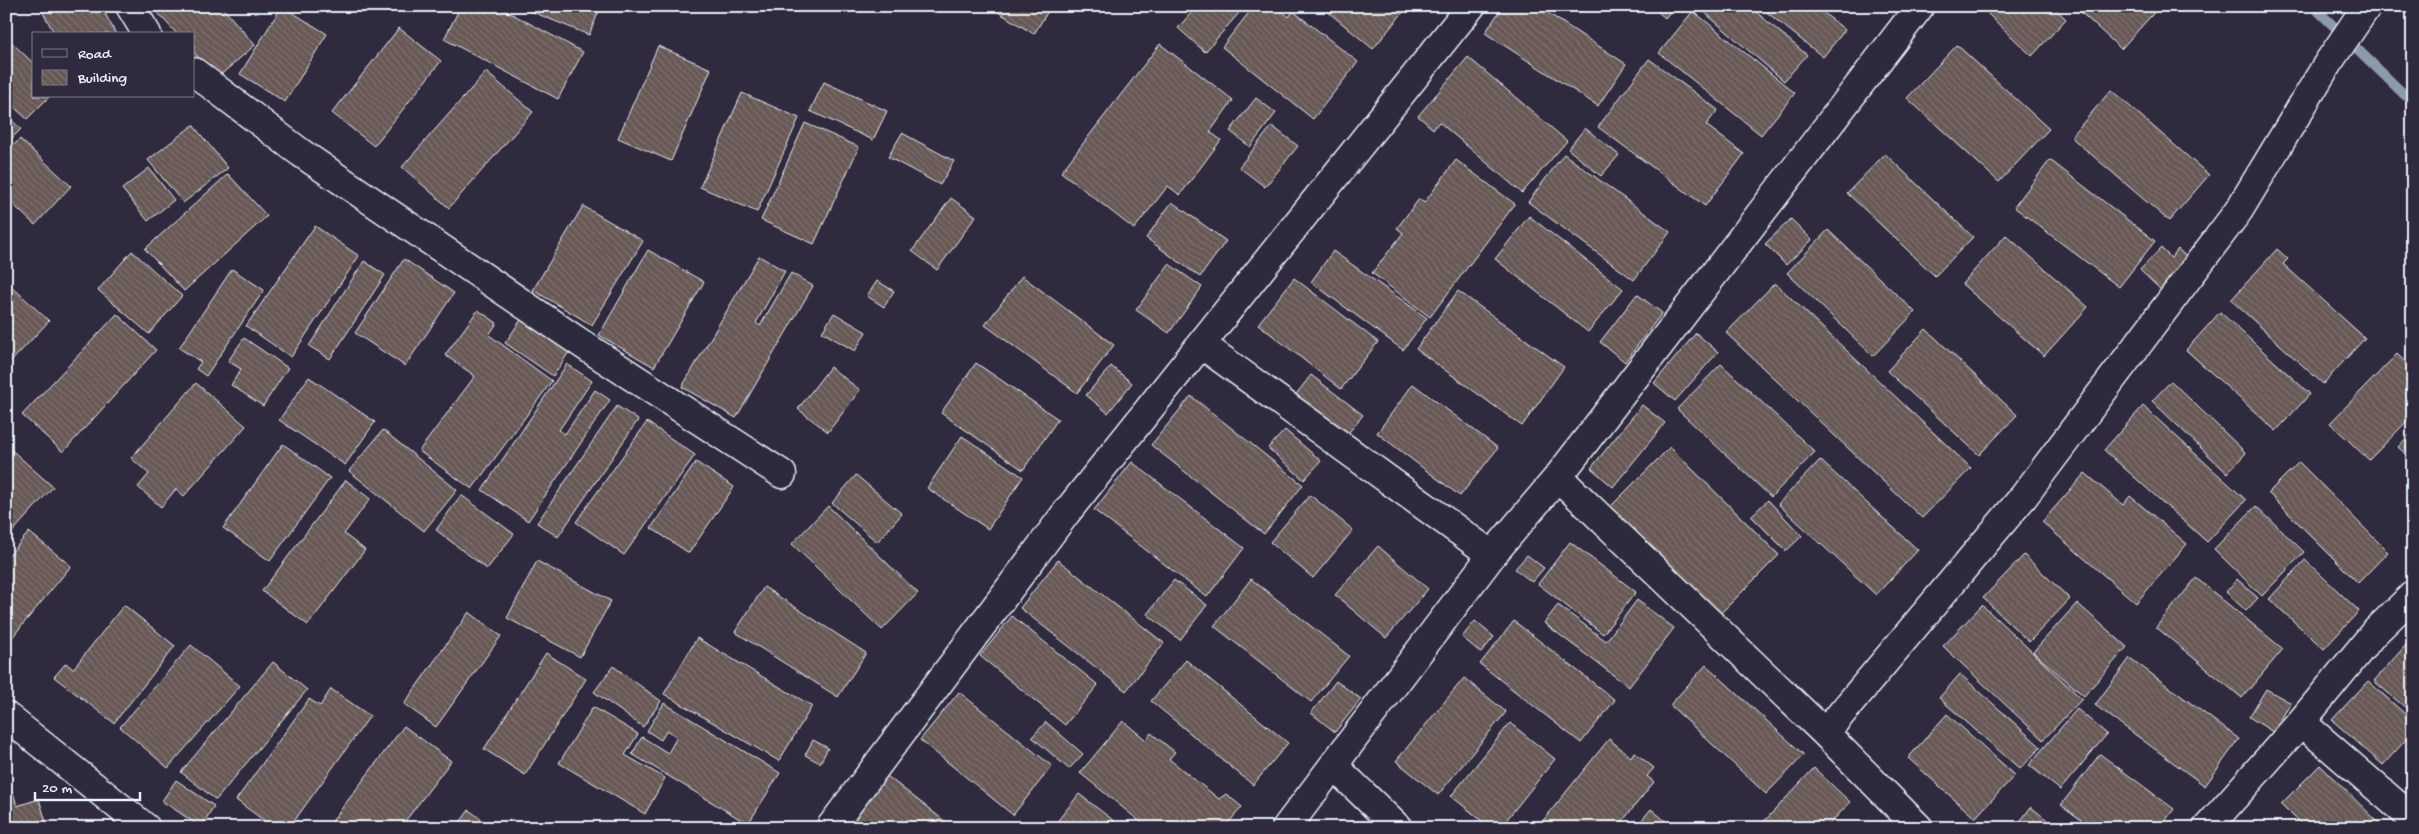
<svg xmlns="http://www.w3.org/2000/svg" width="2419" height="834" viewBox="0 0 2419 834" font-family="'Gochi Hand',sans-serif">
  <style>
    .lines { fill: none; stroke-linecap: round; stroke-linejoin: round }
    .stream { stroke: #8c9bac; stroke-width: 10 }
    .building { fill: url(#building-back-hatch); stroke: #e8f1f8 }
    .street-casing { stroke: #e8f1f8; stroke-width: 31 }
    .street { stroke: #2f2a3d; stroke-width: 28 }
  </style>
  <defs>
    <pattern id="building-back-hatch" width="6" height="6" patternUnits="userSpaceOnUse" patternTransform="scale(1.25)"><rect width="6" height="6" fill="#675855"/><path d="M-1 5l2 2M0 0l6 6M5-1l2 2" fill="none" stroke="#7d706e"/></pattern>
  </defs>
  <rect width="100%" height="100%" fill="#2f2a3d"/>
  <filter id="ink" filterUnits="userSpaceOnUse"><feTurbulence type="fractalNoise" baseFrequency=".02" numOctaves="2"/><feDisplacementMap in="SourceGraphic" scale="10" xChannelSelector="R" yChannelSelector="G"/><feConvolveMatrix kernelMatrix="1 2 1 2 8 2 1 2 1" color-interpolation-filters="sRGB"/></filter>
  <g filter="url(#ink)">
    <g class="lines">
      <!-- stream -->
      <path class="stream" d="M2313,6L2413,103"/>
    </g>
    <!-- building -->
    <path class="building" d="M39,6H101L116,34H55Z
      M166,6H221L255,45L217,78L194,53V34H177L158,13Z
      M282,6L327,34L285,102L240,74Z
      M461,6H497L583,52L558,99L444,39Z
      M518,6H601L589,35Z
      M988,6H1051L1034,34Z
      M1197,6H1245L1205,52L1178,28Z
      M1254,6H1276L1289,17L1293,11L1358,62L1313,119L1222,47Z
      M1321,6H1408L1373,49Z
      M1503,6H1537L1626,64L1598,106L1485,33Z
      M1651,6H1675L1665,18Z
      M1697,6H1749L1807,55L1784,81Z
      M1759,6H1815L1845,30L1823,57Z
      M1995,6H2052L2066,19L2032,56L1988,14Z
      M2074,6H2160L2121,49Z
      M1693,11L1795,93L1761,135L1659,53Z
      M399,28L441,61L374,146L332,113Z
      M8,39L34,64V96H50L27,119L6,100Z
      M1160,44L1233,100L1210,132L1221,140L1180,195L1168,186L1134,229L1061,172Z
      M1957,45L2049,129L1999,182L1907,98Z
      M658,46L711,69L671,161L618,138Z
      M1468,57L1567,141L1522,193L1439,122L1433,129L1418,116Z
      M1649,59L1718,110L1706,125L1744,154L1705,206L1598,127Z
      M486,72L533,112L449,208L402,167Z
      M824,82L887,111L873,140L810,111Z
      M2111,90L2209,175L2169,221L2071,137Z
      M742,93L799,118L757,212L700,187Z
      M1256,98L1276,113L1250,147L1230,131Z
      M6,115L21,129L6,144Z
      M805,123L859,147L814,244L761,220Z
      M193,125L228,168L183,203L148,160Z
      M1272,126L1298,146L1265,187L1239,167Z
      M1585,128L1619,155L1601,176L1568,149Z
      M902,133L954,161L940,185L888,157Z
      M20,139L71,186L35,225L6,198V153Z
      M1564,154L1670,232L1634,280L1528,202Z
      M1885,154L1973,237L1935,276L1847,193Z
      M1456,160L1515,204L1430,317L1372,273L1403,233L1397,228L1419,199L1424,203Z
      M2050,160L2155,241L2119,287L2014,207Z
      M149,168L174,200L148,221L122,189Z
      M228,174L267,216L184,291L145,249Z
      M951,198L976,216L937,270L912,251Z
      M1172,202L1226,241L1200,277L1146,238Z
      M583,206L643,241L592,325L533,290Z
      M1529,216L1623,289L1588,332L1495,259Z
      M1791,219L1812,240L1786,265L1765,244Z
      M315,226L359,256L291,357L246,326Z
      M1828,230L1915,312L1873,356L1787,273Z
      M2006,235L2088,307L2044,356L1962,284Z
      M2161,248L2171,258L2178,249L2191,261L2162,291L2140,270Z
      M2277,249L2288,259L2283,264L2365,338L2323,384L2231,300Z
      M648,250L704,282L654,367L599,335Z
      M132,251L182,296L149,334L98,290Z
      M1333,251L1427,318L1403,350L1311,282Z
      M759,256L785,271L756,323L760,326L791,273L813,286L736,418L682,387Z
      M404,259L454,293L405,366L355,333Z
      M364,261L385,275L330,359L309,346Z
      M1169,264L1202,287L1169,333L1136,310Z
      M232,269L264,290L206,376L196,369L201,362L179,348Z
      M1022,276L1114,345L1077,393L985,325Z
      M1294,278L1378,342L1341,389L1258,324Z
      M877,281L894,291L884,307L867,296Z
      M1775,283L1971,468L1922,518L1726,333Z
      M9,284L49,321L6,367V286Z
      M1458,291L1564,367L1522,426L1416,349Z
      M1637,294L1662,313L1625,362L1600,342Z
      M478,310L497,323L489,335L552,381L472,489L419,451L475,376L445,355Z
      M2220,312L2310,394L2276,431L2186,350Z
      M834,313L866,332L855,351L822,332Z
      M117,314L156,350L63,452L22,415Z
      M523,317L571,349L553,376L505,343Z
      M1926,329L2017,415L1979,455L1887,371Z
      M1696,333L1718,352L1675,401L1654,383Z
      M244,338L288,368L263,406L231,385L241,369L228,361Z
      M2397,354L2413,369V415L2369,460L2330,423Z
      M976,363L1058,419L1023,470L941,413Z
      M567,364L592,381L559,430L565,434L595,390L610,400L528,521L482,490Z
      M1721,364L1815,452L1771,497L1677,409Z
      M1111,366L1132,383L1108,413L1086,395Z
      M830,367L860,390L828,432L798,409Z
      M1311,375L1363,415L1346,436L1294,397Z
      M309,377L375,422L345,465L279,420Z
      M2171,381L2246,453L2227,473L2152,401Z
      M196,383L246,426L184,496L176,489L161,507L138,487L149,474L131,458Z
      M1413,384L1498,448L1460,496L1377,433Z
      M1191,396L1303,485L1264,534L1151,445Z
      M1642,405L1665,423L1613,487L1591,468Z
      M617,406L638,420L558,537L537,523Z
      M2143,406L2246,500L2207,542L2104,450Z
      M647,422L695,455L624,555L576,522Z
      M383,430L457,490L424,531L349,471Z
      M1285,430L1321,461L1304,480L1268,448Z
      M2413,431V461L2398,447Z
      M962,436L1023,477L988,529L927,488Z
      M283,444L330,478L270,561L223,528Z
      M6,445L53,487L6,539Z
      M1670,447L1779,555L1719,615L1610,507Z
      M1820,460L1918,550L1876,595L1778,504Z
      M696,462L734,487L689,553L651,528Z
      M1132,462L1244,548L1207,597L1094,510Z
      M2299,462L2388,552L2358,583L2268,493Z
      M2085,473L2123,505L2130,496L2187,544L2136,603L2042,522Z
      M856,475L902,514L877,542L832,503Z
      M346,480L370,499L344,534L365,550L308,625L262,591Z
      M461,495L514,534L487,569L436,530Z
      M1310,495L1353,530L1313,578L1270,542Z
      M1768,500L1802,536L1786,551L1751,516Z
      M828,506L918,593L882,630L792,544Z
      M2256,506L2304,552L2262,596L2214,549Z
      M29,532L71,566L10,640L6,637V559Z
      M1570,542L1636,592L1603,634L1538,584Z
      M1378,546L1428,589L1386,638L1335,595Z
      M1527,555L1544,568L1532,582L1515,569Z
      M2024,555L2070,599L2029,642L1983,598Z
      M1058,560L1164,643L1126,691L1020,608Z
      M2305,560L2359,611L2324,649L2269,599Z
      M537,561L611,601L580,657L507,618Z
      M2196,578L2283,649L2242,698L2156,627Z
      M1251,579L1349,656L1311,702L1214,626Z
      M2237,579L2258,598L2246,611L2226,592Z
      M1174,580L1207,605L1180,640L1147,614Z
      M764,587L866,653L838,697L735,632Z
      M1637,600L1674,628L1629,687L1544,623L1558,605L1606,641Z
      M2077,603L2127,647L2084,696L2033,652Z
      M124,605L175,646L114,723L54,677L66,663L73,669Z
      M1982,605L2082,699L2043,740L1943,646Z
      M469,612L501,636L436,727L404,704Z
      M1012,616L1098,685L1065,725L980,656Z
      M1475,621L1494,637L1481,653L1462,637Z
      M1514,621L1615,700L1581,743L1480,664Z
      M2413,637V714L2374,681Z
      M697,638L812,706L779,761L664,694Z
      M191,645L240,686L168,768L120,727Z
      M546,653L586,679L525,775L484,749Z
      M2130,658L2239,739L2205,786L2095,705Z
      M1186,660L1288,743L1253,785L1151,701Z
      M273,662L307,690L216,800L181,772Z
      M1706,665L1804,755L1766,794L1670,705Z
      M613,666L661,701L643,727L594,692Z
      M1960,674L2041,747L2020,769L1939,698Z
      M1464,678L1506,712L1438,795L1396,761Z
      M1336,681L1361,699L1335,732L1311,713Z
      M2368,681L2413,721V732L2383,765L2332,720Z
      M331,689L370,716L289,828H274L236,800L309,699L320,706Z
      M2266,689L2291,703L2273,732L2249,717Z
      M959,692L1052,766L1013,815L920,740Z
      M664,703L780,773L748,824L632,754L642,737L668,753L677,737L667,730L661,740L647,731Z
      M593,707L638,734L625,755L665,778L645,814L559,763Z
      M2077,709L2107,734L2060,790L2029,765Z
      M1947,714L2015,775L1975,818L1908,758Z
      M1123,721L1146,740L1151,733L1175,752L1169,759L1219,799L1226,794L1242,807L1224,828H1148L1080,773Z
      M1046,722L1083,754L1069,769L1032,737Z
      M1510,723L1555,759L1500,828H1491L1451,796Z
      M404,726L451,761L400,828H327Z
      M1609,739L1631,757L1634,752L1654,768L1647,776L1654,782L1617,828H1537Z
      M813,740L828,748L820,763L805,755Z
      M2100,754L2174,809L2160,828H2092L2061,805Z
      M2320,765L2384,828H2305L2281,804Z
      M1814,768L1850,802L1826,828H1758Z
      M887,776L951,826L950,828H847Z
      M176,780L214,806L201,827L162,801Z
      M13,792L17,806L39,799L48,828H7L6,794Z
      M1079,794L1123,828H1052Z
      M2031,807L2057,828H2015Z
      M1651,809L1674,828H1635Z
      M469,810L491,827V828H456Z"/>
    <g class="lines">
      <defs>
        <path id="street" d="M130,6L147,34
          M194,72L301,153L585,346L782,474
          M1201,344L1492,555
          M1558,477L1825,733L1919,828
          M6,716L146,828
          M2301,722L2413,819
          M1825,733L2024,496L2239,210L2328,63L2367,6
          M1334,766L1398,828
          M830,828L1066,513L1471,6
          M1286,828L1492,555L1558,477L1920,6
          M2207,828L2301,722L2373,634L2413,595"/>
      </defs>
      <!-- street casing -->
      <use href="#street" class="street-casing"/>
      <!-- street -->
      <use href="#street" class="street"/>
    </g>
  </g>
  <!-- margin -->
  <rect width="2419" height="834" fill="none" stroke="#2f2a3d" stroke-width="25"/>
  <rect x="12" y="12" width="2394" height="809" fill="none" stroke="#e8f1f8" stroke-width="2" filter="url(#ink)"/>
  <!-- legend -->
  <rect x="32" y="32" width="162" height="65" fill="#2f2a3d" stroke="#797a88"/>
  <rect x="42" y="49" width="25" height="8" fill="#2f2a3d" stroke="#797a88"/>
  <text x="78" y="58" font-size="15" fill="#e8f1f8">Road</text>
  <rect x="42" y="70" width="25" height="15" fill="url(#building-back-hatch)" stroke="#797a88"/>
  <text x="78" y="82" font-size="15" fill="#e8f1f8">Building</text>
  <!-- scale -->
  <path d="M35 792v8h105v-8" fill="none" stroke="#e8f1f8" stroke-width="2.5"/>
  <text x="42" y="792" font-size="15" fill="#e8f1f8" stroke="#2f2a3d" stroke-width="4" paint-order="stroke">20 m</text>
</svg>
